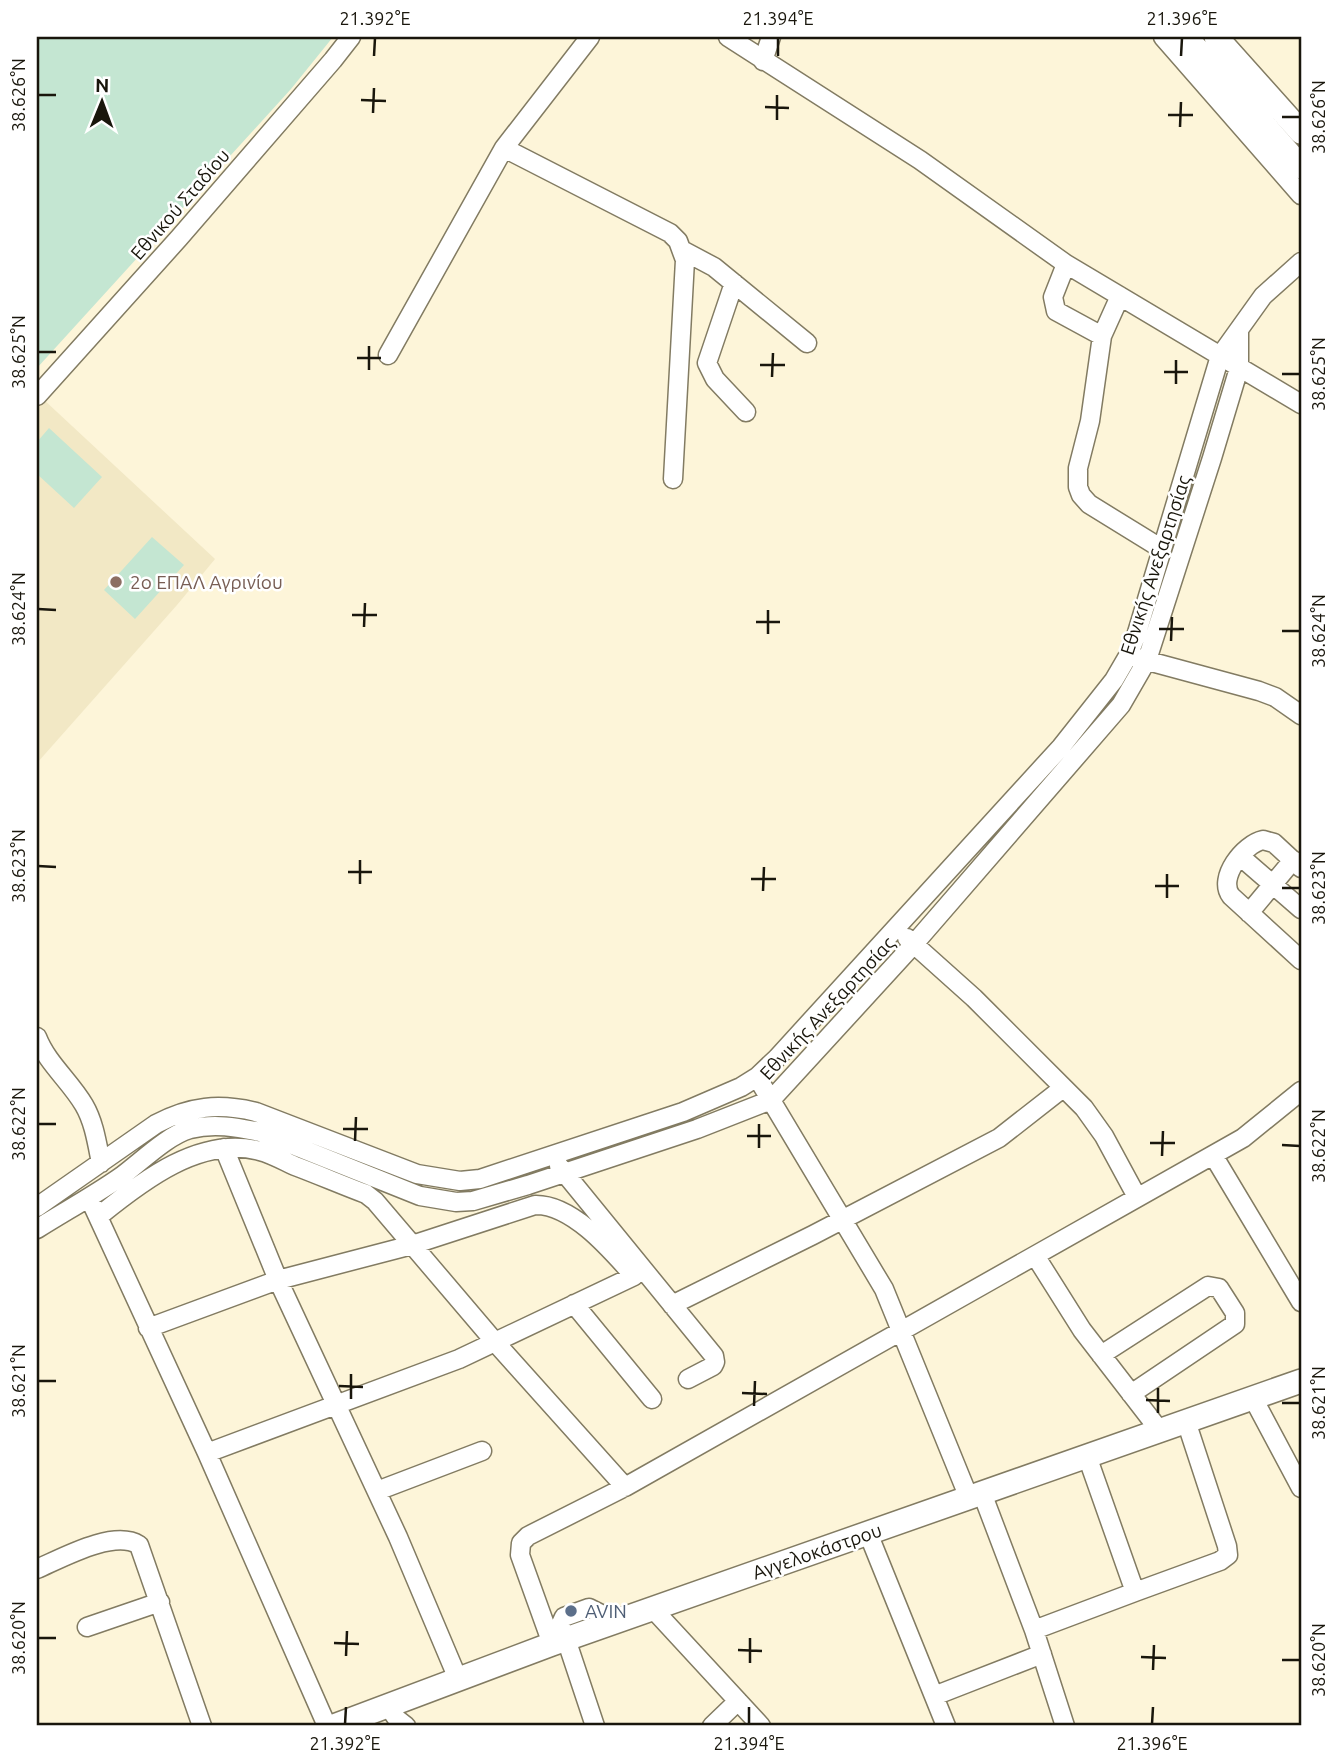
<svg xmlns="http://www.w3.org/2000/svg" width="1338" height="1763" viewBox="0 0 1338 1763" font-family="Ubuntu,sans-serif">
  <style>
    .built { fill: #f2e8c5 }
    .green { fill: #c4e6d2 }
    .lines { fill: none; stroke-linecap: round; stroke-linejoin: round }
    .minor-casing { stroke: #827b62; stroke-width: 21 }
    .major-casing { stroke: #827b62; stroke-width: 26 }
    .minor { stroke: #fff; stroke-width: 18 }
    .major { stroke: #fff; stroke-width: 23 }
    .ticks { fill: none; stroke: #19160c; stroke-width: 2.5 }
    .education-dot { fill: #8d6e63; stroke: #fff; stroke-width: 2.5 }
    .service-dot { fill: #5c6f8a; stroke: #fff; stroke-width: 2.5 }
    .labels { text-anchor: middle; stroke-width: 5; stroke-linejoin: round; paint-order: stroke }
    .street-label { font-size: 19px; fill: #19160c; stroke: #fff }
    .education-label { font-size: 19px; fill: #785e54; stroke: #fff; text-anchor: start }
    .service-label { font-size: 19px; fill: #4e5e75; stroke: #fff; text-anchor: start }
    .neatline { fill: none; stroke: #19160c; stroke-width: 2.5 }
    .ticks-label { font-size: 18px; text-anchor: middle; fill: #19160c }
  </style>
  <rect width="100%" height="100%" fill="#fdf5d9"/>
  <!-- built -->
  <path class="built" d="M43,399L215,559L177,605L37,763V406Z"/>
  <!-- green -->
  <path class="green" d="M37,37H333L291,89L37,368Z
    M49,428L102,477L74,508L37,474V442Z
    M152,537L184,565L135,619L104,590Z"/>
  <g class="lines">
    <defs>
      <path id="minor" d="M728,37L920,160L1066,264L1301,404
        M1163,37L1301,195
        M763,61L771,37
        M504,148L670,233L678,241L685,260L673,479
        M682,250L714,267L807,343
        M1066,264L1053,297L1056,311L1102,336L1120,296
        M734,283L707,363L715,379L746,412
        M1102,336L1090,421L1078,468V487L1081,495L1089,504L1162,549
        M388,355L504,148L590,37
        M37,396L179,238L333,60L351,37
        M1137,658L1259,691L1275,697L1301,715
        M1241,857L1301,909
        M1301,868L1274,843L1263,840C1244,844 1217,878 1231,896L1301,960
        M1249,913L1293,860
        M907,938L974,998L1084,1108L1104,1136L1137,1197
        M37,1037C47,1063 70,1081 84,1105C94,1122 97,1143 101,1163
        M757,1077L884,1289L969,1498
        M224,1148L278,1280L398,1537L458,1679
        M1213,1155L1301,1302
        M559,1166L714,1356L715,1362L713,1366L688,1379
        M93,1206L207,1453L327,1726
        M37,1207L156,1124C190,1106 219,1103 256,1112L417,1174L460,1181L480,1179L683,1112L741,1087L757,1077L777,1058L1061,747L1114,680L1128,656L1136,636L1220,356L1263,296L1301,262
        M99,1216C142,1181 201,1135 260,1151C272,1154 284,1161 295,1166C319,1175 342,1185 366,1194L375,1201L495,1342L625,1487
        M37,1229C64,1212 93,1196 119,1178C140,1163 166,1136 190,1129C214,1123 236,1127 260,1132L420,1196L456,1202L473,1201L528,1185L697,1129L771,1100L914,944L1121,705L1147,660L1212,458L1239,368V332
        M1036,1257L1082,1330L1160,1431
        M574,1304L652,1399
        M672,1305L813,1235L999,1138L1063,1088
        M148,1328L278,1280L412,1245L535,1205C572,1204 611,1250 634,1276L459,1359L207,1453
        M1101,1355L1208,1286L1219,1288L1235,1313V1324L1131,1394
        M1253,1398L1301,1488
        M377,1491L482,1451
        M982,1493L1034,1630L1065,1726
        M868,1533L946,1726
        M37,1569C62,1558 114,1529 139,1545L202,1726
        M1135,1592L1220,1561L1228,1555L1227,1546L1186,1421
        M653,1609L761,1726
        M87,1627L160,1602
        M558,1630L564,1617L589,1608L601,1614
        M1034,1630L1135,1592L1087,1456
        M566,1639L595,1726
        M552,1644L520,1555L521,1543L528,1536L625,1487L1243,1138L1301,1091
        M934,1696L1042,1654
        M388,1706L397,1719L406,1726
        M712,1726L738,1701"/>
      <path id="major" d="M1186,37L1301,167
        M1216,37L1301,132
        M334,1726L552,1644L1301,1381"/>
    </defs>
    <!-- minor casing -->
    <use href="#minor" class="minor-casing"/>
    <!-- major casing -->
    <use href="#major" class="major-casing"/>
    <!-- minor -->
    <use href="#minor" class="minor"/>
    <!-- major -->
    <use href="#major" class="major"/>
  </g>
  <!-- ticks -->
  <path class="ticks" d="M374,56L375,38M778,56V38M1181,56L1182,38M38,95H56M361,100L386,101M765,107L789,108M373,113L374,88M1168,115H1193M1282,117H1300M777,120V95M1180,127L1181,102M38,352H56M357,358H381M760,365H785M369,370V346M1164,372H1188M1282,374H1300M772,377L773,353M1176,384V360M38,609L56,610M352,615H377M756,622H780M364,627L365,603M1159,629H1184M1282,631H1300M768,634V610M1171,641L1172,617M38,866L56,867M348,872H372M751,879H776M360,884V860M1155,886H1179M1282,888H1300M763,891L764,867M1167,898V874M38,1124H56M343,1129H368M747,1136H771M355,1141L356,1117M1150,1143H1175M1282,1145L1300,1146M759,1148V1124M1162,1156L1163,1131M38,1381H56M339,1386L363,1387M742,1393L767,1394M351,1399V1374M1146,1400L1170,1401M1282,1403H1300M754,1406L755,1381M1158,1413V1388M38,1638H56M334,1643L359,1644M738,1650L762,1651M346,1656L347,1631M1141,1657L1166,1658M1282,1660H1300M750,1663V1638M1153,1670L1154,1645M345,1724L346,1707M749,1724V1707M1152,1724L1153,1707"/>
  <!-- markers -->
  <circle class="education-dot" cx="116" cy="582" r="7"/>
  <circle class="service-dot" cx="571" cy="1611" r="7"/>
  <g class="labels">
    <!-- street labels -->
    <g class="street-label">
      <text transform="translate(180 204) rotate(-49)" y="7">Εθνικού Σταδίου</text>
      <text transform="translate(1155 565) rotate(-72)" y="7">Εθνικής Ανεξαρτησίας</text>
      <text transform="translate(827 1008) rotate(-47)" y="7">Εθνικής Ανεξαρτησίας</text>
      <text transform="translate(817 1551) rotate(-19)" y="7">Αγγελοκάστρου</text>
    </g>
    <!-- education labels -->
    <g class="education-label">
      <text x="130" y="589">2ο ΕΠΑΛ Αγρινίου</text>
    </g>
    <!-- service labels -->
    <g class="service-label">
      <text x="585" y="1618">AVIN</text>
    </g>
  </g>
  <!-- border -->
  <rect width="1338" height="1763" fill="none" stroke="#ffffff" stroke-width="77"/>
  <!-- north arrow -->
  <g transform="translate(102 102) rotate(1)" stroke="#ffffff" stroke-width="5" paint-order="stroke">
  <path d="M0-5L12 26L0 18L-12 26Z" fill="#19160c"/>
  <text y="-10" font-size="19" font-weight="bold" text-anchor="middle" fill="#19160c">N</text>
  </g>
  <rect x="38" y="38" width="1262" height="1686" class="neatline"/>
  <g class="ticks-label">
    <text x="375" y="25">21.392°E</text>
    <text x="778" y="25">21.394°E</text>
    <text x="1182" y="25">21.396°E</text>
    <text transform="translate(19 95) rotate(-90)" y="6">38.626°N</text>
    <text transform="translate(1319 117) rotate(-90)" y="6">38.626°N</text>
    <text transform="translate(19 352) rotate(-90)" y="6">38.625°N</text>
    <text transform="translate(1319 374) rotate(-90)" y="6">38.625°N</text>
    <text transform="translate(19 609) rotate(-90)" y="6">38.624°N</text>
    <text transform="translate(1319 631) rotate(-90)" y="6">38.624°N</text>
    <text transform="translate(19 866) rotate(-90)" y="6">38.623°N</text>
    <text transform="translate(1319 888) rotate(-90)" y="6">38.623°N</text>
    <text transform="translate(19 1124) rotate(-90)" y="6">38.622°N</text>
    <text transform="translate(1319 1146) rotate(-90)" y="6">38.622°N</text>
    <text transform="translate(19 1381) rotate(-90)" y="6">38.621°N</text>
    <text transform="translate(1319 1403) rotate(-90)" y="6">38.621°N</text>
    <text transform="translate(19 1638) rotate(-90)" y="6">38.620°N</text>
    <text transform="translate(1319 1660) rotate(-90)" y="6">38.620°N</text>
    <text x="345" y="1750">21.392°E</text>
    <text x="749" y="1750">21.394°E</text>
    <text x="1152" y="1750">21.396°E</text>
  </g>
</svg>
